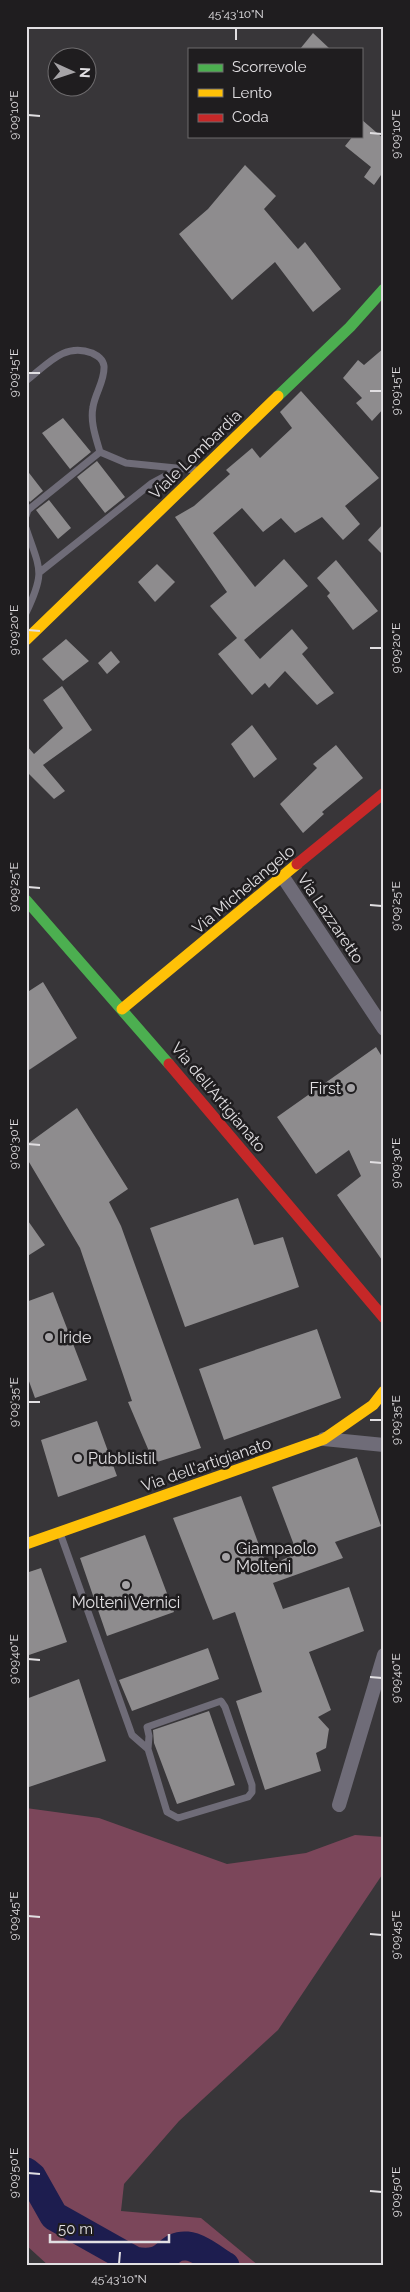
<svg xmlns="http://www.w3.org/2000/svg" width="410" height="2292" viewBox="0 0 410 2292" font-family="Raleway,sans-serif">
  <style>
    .green { fill: #7b465a }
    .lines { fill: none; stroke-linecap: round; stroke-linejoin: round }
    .river { stroke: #1d1d4f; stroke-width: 29 }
    .building { fill: #8e8c8e }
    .lane { stroke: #6f6c78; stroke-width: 7 }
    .street { stroke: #6f6c78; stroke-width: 14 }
    .fast { stroke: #4caf50; stroke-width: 11 }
    .slow { stroke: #ffc107; stroke-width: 11 }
    .jam { stroke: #c62828; stroke-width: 11 }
    .ticks { fill: none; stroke: #e1dfe2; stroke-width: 2 }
    .poi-dot { fill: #a6a4a7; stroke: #1f1d1f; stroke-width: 2 }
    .labels { text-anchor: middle; stroke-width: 5; stroke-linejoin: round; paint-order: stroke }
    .street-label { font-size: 16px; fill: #e1dfe2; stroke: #1f1d1f }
    .poi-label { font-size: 16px; fill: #e1dfe2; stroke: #1f1d1f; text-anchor: start }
    .neatline { fill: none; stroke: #e1dfe2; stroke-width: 2 }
    .ticks-label { font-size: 12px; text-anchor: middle; fill: #e1dfe2 }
  </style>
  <rect width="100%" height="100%" fill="#383639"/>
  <!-- green -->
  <path class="green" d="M26,1808L99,1818L227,1864L306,1853L355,1835L384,1837V1872L278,2030L179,2121L124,2184L121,2211L201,2218L259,2266H49L26,2245Z"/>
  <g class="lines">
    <!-- river -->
    <path class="river" d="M26,2172L32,2177L54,2216L134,2261C169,2268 165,2244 187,2246C199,2247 215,2260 225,2266"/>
  </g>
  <!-- building -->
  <path class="building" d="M313,33L330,49H300Z
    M361,119L384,139V178L381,175L374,185L364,177L371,167L345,146L353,136H361Z
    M245,165L276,196L264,209L298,249L305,242L341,289L313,312L275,262L232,300L179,234L208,209Z
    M384,348V408L372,421L356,403L362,398L343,378L358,360L364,365Z
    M301,391L379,478L345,506L360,524L343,540L322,517L295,533L281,518L263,532L242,508L213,533L255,587L284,559L308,586L244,640L260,659L292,629L308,648L302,654L334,693L317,705L285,671L269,688L265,683L252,695L218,654L237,638L210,606L227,592L175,517L194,506L230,474L226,470L252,448L260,458L292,428L280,412Z
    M63,418L91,452L70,469L42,433Z
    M97,461L125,497L105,513L77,477Z
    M26,469L43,491L30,502L26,497Z
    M49,500L71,528L58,539L36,510Z
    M384,523V556L368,540Z
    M336,560L378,611L353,630L327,596L330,593L317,578Z
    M157,564L175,582L155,602L138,582Z
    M66,639L89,661L63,681L42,659Z
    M111,651L120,662L107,674L98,663Z
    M62,686L92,730L43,765L65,791L54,799L26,771V745L34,754L63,728L43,700Z
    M252,725L277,759L254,778L231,744Z
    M336,745L363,778L322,812L324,814L303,833L280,804L317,768L313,764Z
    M43,982L77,1038L26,1072V993Z
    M376,1047L384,1060V1263L337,1195L361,1176L349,1150L316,1174L277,1117Z
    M77,1108L128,1189L109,1202L121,1226L201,1448L154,1463L128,1402L132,1401L80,1248L26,1157V1145Z
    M238,1198L254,1245L283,1237L299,1287L185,1327L150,1228Z
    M26,1218L45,1245L26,1257Z
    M53,1292L87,1380L35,1398L26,1373V1302Z
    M317,1329L341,1398L224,1440L199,1369Z
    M97,1421L117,1476L58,1497L41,1440Z
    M357,1457L381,1526L335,1542L343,1558L273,1583L283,1609L349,1587L364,1631L309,1652L331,1710L318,1717L329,1729L326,1748L316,1753L321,1771L265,1790L236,1701L262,1692L235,1612L213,1620L173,1518L241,1496L267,1567L297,1553L272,1487Z
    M145,1535L174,1612L107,1636L80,1558Z
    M41,1568L67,1642L26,1656V1573Z
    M208,1648L219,1679L132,1711L119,1680Z
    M79,1679L106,1761L26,1788V1699Z
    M209,1711L235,1785L177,1804L154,1743L153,1730Z"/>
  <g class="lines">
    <!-- lane -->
    <path class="lane" d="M26,381C47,365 64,342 92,353C98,356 103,359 104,366C105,381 95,393 93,407C90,422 96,438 100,452
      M26,516L28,510L100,452L126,463L196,470
      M26,528C40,570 46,571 26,613
      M40,572L152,483L178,469
      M60,1533L132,1735L148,1749L167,1812L178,1818L248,1797L252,1792V1785L225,1707L221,1701L147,1727L149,1736L148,1749"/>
    <!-- street -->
    <path class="street" d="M283,877L384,1029
      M324,1439L384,1445
      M339,1805L384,1655"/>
    <!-- fast -->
    <path class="fast" d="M278,396L350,327L384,289
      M26,900L169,1064"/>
    <!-- slow -->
    <path class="slow" d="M26,640L278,396
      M122,1009L297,864
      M26,1544L324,1439L373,1405L384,1391"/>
    <!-- jam -->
    <path class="jam" d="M297,864L384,793
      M169,1064L384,1318"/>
  </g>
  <!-- ticks -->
  <path class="ticks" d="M236,40V28M28,115L40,116M370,133L382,134M28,373H40M370,391H382M28,630L40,631M370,648H382M28,887L40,888M370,905L382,906M28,1144L40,1145M370,1162L382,1163M28,1402H40M370,1420H382M28,1659L40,1660M370,1677L382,1678M28,1916L40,1917M370,1934L382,1935M28,2173L40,2174M370,2191L382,2192M119,2264L120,2252"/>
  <!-- markers -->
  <g class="poi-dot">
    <circle cx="351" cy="1088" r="5"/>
    <circle cx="49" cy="1337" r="5"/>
    <circle cx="78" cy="1458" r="5"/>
    <circle cx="226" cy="1557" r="5"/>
    <circle cx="126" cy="1585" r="5"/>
  </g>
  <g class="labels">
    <!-- street labels -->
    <g class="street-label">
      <text transform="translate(195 454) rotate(-44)" y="6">Viale Lombardia</text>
      <text transform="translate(243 889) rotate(-40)" y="6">Via Michelangelo</text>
      <text transform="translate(331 918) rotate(56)" y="6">Via Lazzaretto</text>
      <text transform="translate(219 1097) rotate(50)" y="6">Via dell'Artigianato</text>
      <text transform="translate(206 1464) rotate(-19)" y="6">Via dell'artigianato</text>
    </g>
    <!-- poi labels -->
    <g class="poi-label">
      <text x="341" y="1094" text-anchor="end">First</text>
      <text x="59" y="1343">Iride</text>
      <text x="88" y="1464">Pubblistil</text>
      <text x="236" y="1554">Giampaolo<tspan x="236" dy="18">Molteni</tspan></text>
      <text x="126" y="1608" text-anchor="middle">Molteni Vernici</text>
    </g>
  </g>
  <!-- border -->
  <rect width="410" height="2292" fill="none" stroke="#1f1d1f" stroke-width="55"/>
  <!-- legend -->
  <rect x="188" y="48" width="175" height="90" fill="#1f1d1f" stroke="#6d6b6d"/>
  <rect x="198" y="64" width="25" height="8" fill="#4caf50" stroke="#6d6b6d"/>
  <text x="232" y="72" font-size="15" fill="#e1dfe2">Scorrevole</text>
  <rect x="198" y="89" width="25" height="8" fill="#ffc107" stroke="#6d6b6d"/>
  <text x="232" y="98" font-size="15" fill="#e1dfe2">Lento</text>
  <rect x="198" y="114" width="25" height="8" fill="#c62828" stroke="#6d6b6d"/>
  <text x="232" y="122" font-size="15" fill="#e1dfe2">Coda</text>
  <!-- north arrow -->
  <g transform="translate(72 72) rotate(93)"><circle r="24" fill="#1f1d1f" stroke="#6d6b6d"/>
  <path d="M0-4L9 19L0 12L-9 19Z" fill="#a6a4a7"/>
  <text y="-8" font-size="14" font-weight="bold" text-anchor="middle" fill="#e1dfe2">N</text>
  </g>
  <!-- scale -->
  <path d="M50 2234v8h119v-8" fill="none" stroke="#e1dfe2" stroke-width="2.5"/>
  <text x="58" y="2234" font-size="15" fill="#e1dfe2" stroke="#1f1d1f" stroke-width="4" paint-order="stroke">50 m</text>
  <rect x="28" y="28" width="354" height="2236" class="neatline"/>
  <g class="ticks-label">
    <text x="236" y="18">45°43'10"N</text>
    <text transform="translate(14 115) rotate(-90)" y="4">9°09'10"E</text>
    <text transform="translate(396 134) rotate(-90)" y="4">9°09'10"E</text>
    <text transform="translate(14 373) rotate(-90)" y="4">9°09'15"E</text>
    <text transform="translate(396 391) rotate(-90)" y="4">9°09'15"E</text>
    <text transform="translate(14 630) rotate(-90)" y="4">9°09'20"E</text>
    <text transform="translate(396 648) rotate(-90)" y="4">9°09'20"E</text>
    <text transform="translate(14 887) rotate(-90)" y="4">9°09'25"E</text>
    <text transform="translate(396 906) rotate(-90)" y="4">9°09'25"E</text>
    <text transform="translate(14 1144) rotate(-90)" y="4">9°09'30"E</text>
    <text transform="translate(396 1163) rotate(-90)" y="4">9°09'30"E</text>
    <text transform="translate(14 1402) rotate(-90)" y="4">9°09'35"E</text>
    <text transform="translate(396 1420) rotate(-90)" y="4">9°09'35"E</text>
    <text transform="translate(14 1659) rotate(-90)" y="4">9°09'40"E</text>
    <text transform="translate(396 1678) rotate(-90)" y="4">9°09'40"E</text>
    <text transform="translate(14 1916) rotate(-90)" y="4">9°09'45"E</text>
    <text transform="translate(396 1935) rotate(-90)" y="4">9°09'45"E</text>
    <text transform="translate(14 2173) rotate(-90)" y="4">9°09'50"E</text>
    <text transform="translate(396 2192) rotate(-90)" y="4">9°09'50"E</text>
    <text x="119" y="2283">45°43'10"N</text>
  </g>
</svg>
